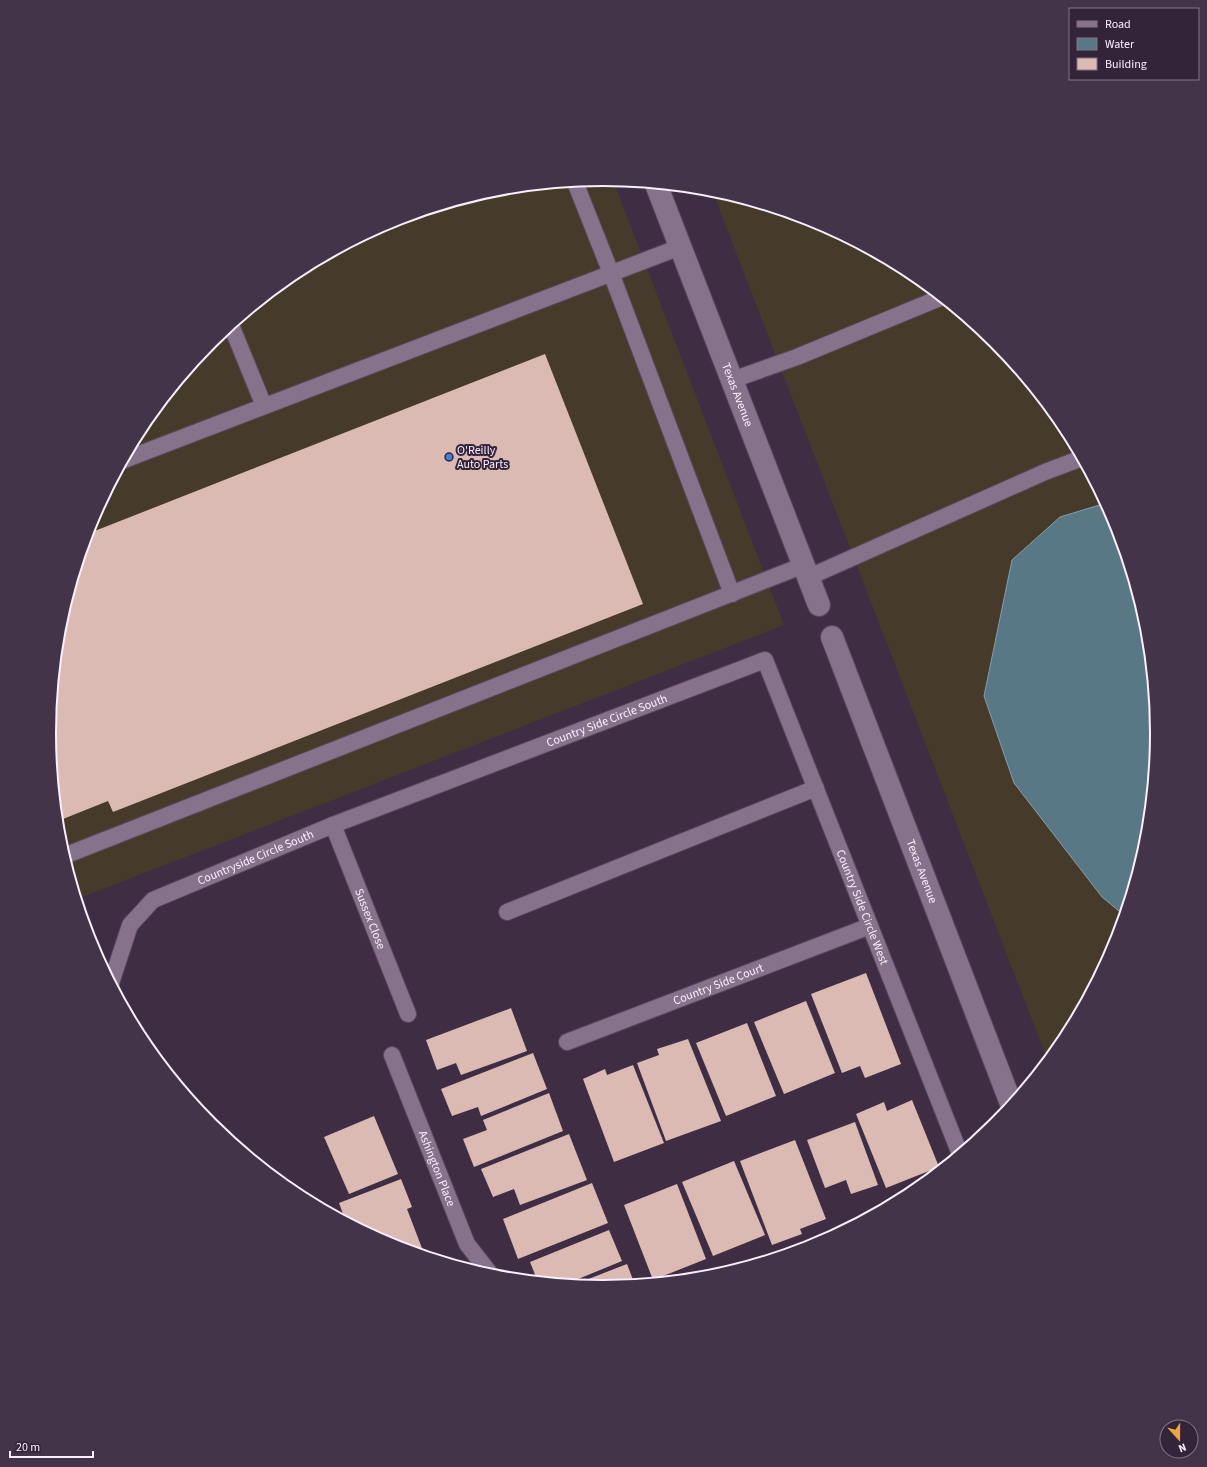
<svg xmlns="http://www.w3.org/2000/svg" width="1207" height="1467" viewBox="0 0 1207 1467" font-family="'Source Sans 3',sans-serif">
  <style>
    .commercial { fill: #463b2b }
    .water { fill: #597886; stroke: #899caa }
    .building { fill: #dcbab4 }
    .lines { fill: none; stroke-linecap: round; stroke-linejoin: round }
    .lane-casing { stroke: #584a5c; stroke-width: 18 }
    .street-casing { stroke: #584a5c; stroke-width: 24 }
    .lane { stroke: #86738b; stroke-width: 16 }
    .street { stroke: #86738b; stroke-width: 22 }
    .shop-dot { fill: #3f7fe0; stroke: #342439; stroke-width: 1.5 }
    .labels { text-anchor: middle; stroke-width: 4; stroke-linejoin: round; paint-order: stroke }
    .street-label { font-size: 12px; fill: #faeffd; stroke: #342439 }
    .poi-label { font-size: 12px; fill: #faeffd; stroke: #342439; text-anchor: start }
    .rim { fill: none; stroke: #faeffd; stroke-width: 2 }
  </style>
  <rect width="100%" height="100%" fill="#3f2e43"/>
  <!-- commercial -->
  <path class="commercial" d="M604,179L613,180L784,625L77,899L60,841L49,733L60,625L91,521L143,425L212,341L296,272L392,221L496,190Z
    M712,190L816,221L912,273L996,342L1065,426L1116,522L1147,626L1158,734L1147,842L1116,946L1064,1042L1048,1061Z"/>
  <!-- water -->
  <path class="water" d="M1106,503L1116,522L1147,626L1158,734L1147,842L1125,916L1102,897L1014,783L984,696L1012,560L1060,517Z"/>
  <!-- building -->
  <path class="building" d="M545,354L643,604L113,812L108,801L58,821L49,733L60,625L87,534Z
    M866,973L901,1064L865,1078L860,1066L842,1073L811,994Z
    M806,1001L835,1073L784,1094L754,1022Z
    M511,1008L527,1051L461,1075L456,1063L437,1070L426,1040Z
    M747,1023L776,1096L726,1116L696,1043Z
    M688,1039L721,1121L666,1141L637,1063L659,1055L657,1049Z
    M533,1053L547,1089L481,1116L478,1107L452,1116L441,1089Z
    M633,1065L664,1143L614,1162L583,1079L605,1069L607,1075Z
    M549,1093L563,1131L474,1167L463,1139L487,1130L483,1120Z
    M912,1100L939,1167L886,1188L856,1114L884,1102L887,1111Z
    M374,1116L398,1174L349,1194L324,1137Z
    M855,1122L878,1185L851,1194L846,1180L825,1188L807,1140Z
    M569,1134L587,1180L520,1205L514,1189L493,1197L481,1169Z
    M795,1140L826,1219L800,1229L802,1234L772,1245L740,1161Z
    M734,1161L765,1235L713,1256L682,1182Z
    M401,1179L412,1207L407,1209L425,1256L391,1246L346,1222L339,1203Z
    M592,1183L608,1223L518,1259L503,1219Z
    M677,1184L706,1259L653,1280L624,1205Z
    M609,1230L622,1261L566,1284L538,1282L530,1262Z
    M627,1264L635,1285L603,1288L573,1285Z"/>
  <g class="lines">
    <defs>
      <g id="lane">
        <path d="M575,182L611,273L732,594"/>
        <path d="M231,325L264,406"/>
        <path d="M732,380L797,357L942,297"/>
        <path d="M124,460L680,247"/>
        <path d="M809,577L1045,472L1082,458"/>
        <path id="s1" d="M333,825L408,1014"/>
        <path d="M64,856L804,565"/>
        <path d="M507,912L816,788"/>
        <path id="s2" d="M111,983L130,925L153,900L333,825L765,660L960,1154"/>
        <path id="s3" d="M567,1042L870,926"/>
        <path id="s4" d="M392,1055L467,1244L492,1276"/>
      </g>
      <g id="street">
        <path id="s5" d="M656,184L819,605"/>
        <path id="s6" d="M832,637L1012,1106"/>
      </g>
    </defs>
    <!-- lane casing -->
    <use href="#lane" class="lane-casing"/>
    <!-- street casing -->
    <use href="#street" class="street-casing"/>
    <!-- lane -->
    <use href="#lane" class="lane"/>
    <!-- street -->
    <use href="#street" class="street"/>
  </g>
  <!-- markers -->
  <circle class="shop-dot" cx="449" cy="457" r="4"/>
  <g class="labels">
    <!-- street labels -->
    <g class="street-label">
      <text dy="4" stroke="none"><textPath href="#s5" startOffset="226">Texas Avenue</textPath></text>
      <text dy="4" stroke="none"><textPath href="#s2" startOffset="583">Country Side Circle South</textPath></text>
      <text dy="4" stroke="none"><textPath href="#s2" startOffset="206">Countryside Circle South</textPath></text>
      <text dy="4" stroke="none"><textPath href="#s6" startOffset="251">Texas Avenue</textPath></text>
      <text dy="4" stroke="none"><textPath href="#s2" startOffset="1018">Country Side Circle West</textPath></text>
      <text dy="4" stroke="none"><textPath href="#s1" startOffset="101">Sussex Close</textPath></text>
      <text dy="4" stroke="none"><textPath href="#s3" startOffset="162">Country Side Court</textPath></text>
      <text dy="4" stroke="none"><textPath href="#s4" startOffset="122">Ashington Place</textPath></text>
    </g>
    <!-- poi labels -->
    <g class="poi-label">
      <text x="457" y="454">O'Reilly<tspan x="457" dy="14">Auto Parts</tspan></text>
    </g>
  </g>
  <!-- crop -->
  <path d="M0 0H1207V1467H0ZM56 733a547 547 0 1 1 1094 0a547 547 0 1 1-1094 0Z" fill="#443449" fill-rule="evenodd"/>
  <path class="rim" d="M56 733a547 547 0 1 1 1094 0a547 547 0 1 1-1094 0Z"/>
  <!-- legend -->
  <rect x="1069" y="8" width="130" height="72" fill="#342439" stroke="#837587"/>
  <rect x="1077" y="21" width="20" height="6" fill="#86738b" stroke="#837587"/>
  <text x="1105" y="28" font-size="12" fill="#faeffd">Road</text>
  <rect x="1077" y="38" width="20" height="12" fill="#597886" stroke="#837587"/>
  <text x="1105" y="48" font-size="12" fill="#faeffd">Water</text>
  <rect x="1077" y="58" width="20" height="12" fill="#dcbab4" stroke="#837587"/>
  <text x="1105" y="68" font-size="12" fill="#faeffd">Building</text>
  <!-- north arrow -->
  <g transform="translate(1179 1439) rotate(159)"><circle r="19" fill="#342439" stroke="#837587"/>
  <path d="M0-3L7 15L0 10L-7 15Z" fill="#eea73d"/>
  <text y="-6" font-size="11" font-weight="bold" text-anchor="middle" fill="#faeffd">N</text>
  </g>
  <!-- scale -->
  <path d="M10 1451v6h83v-6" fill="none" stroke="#faeffd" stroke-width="2"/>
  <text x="16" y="1451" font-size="12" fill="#faeffd" stroke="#342439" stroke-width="3" paint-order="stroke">20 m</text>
</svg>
